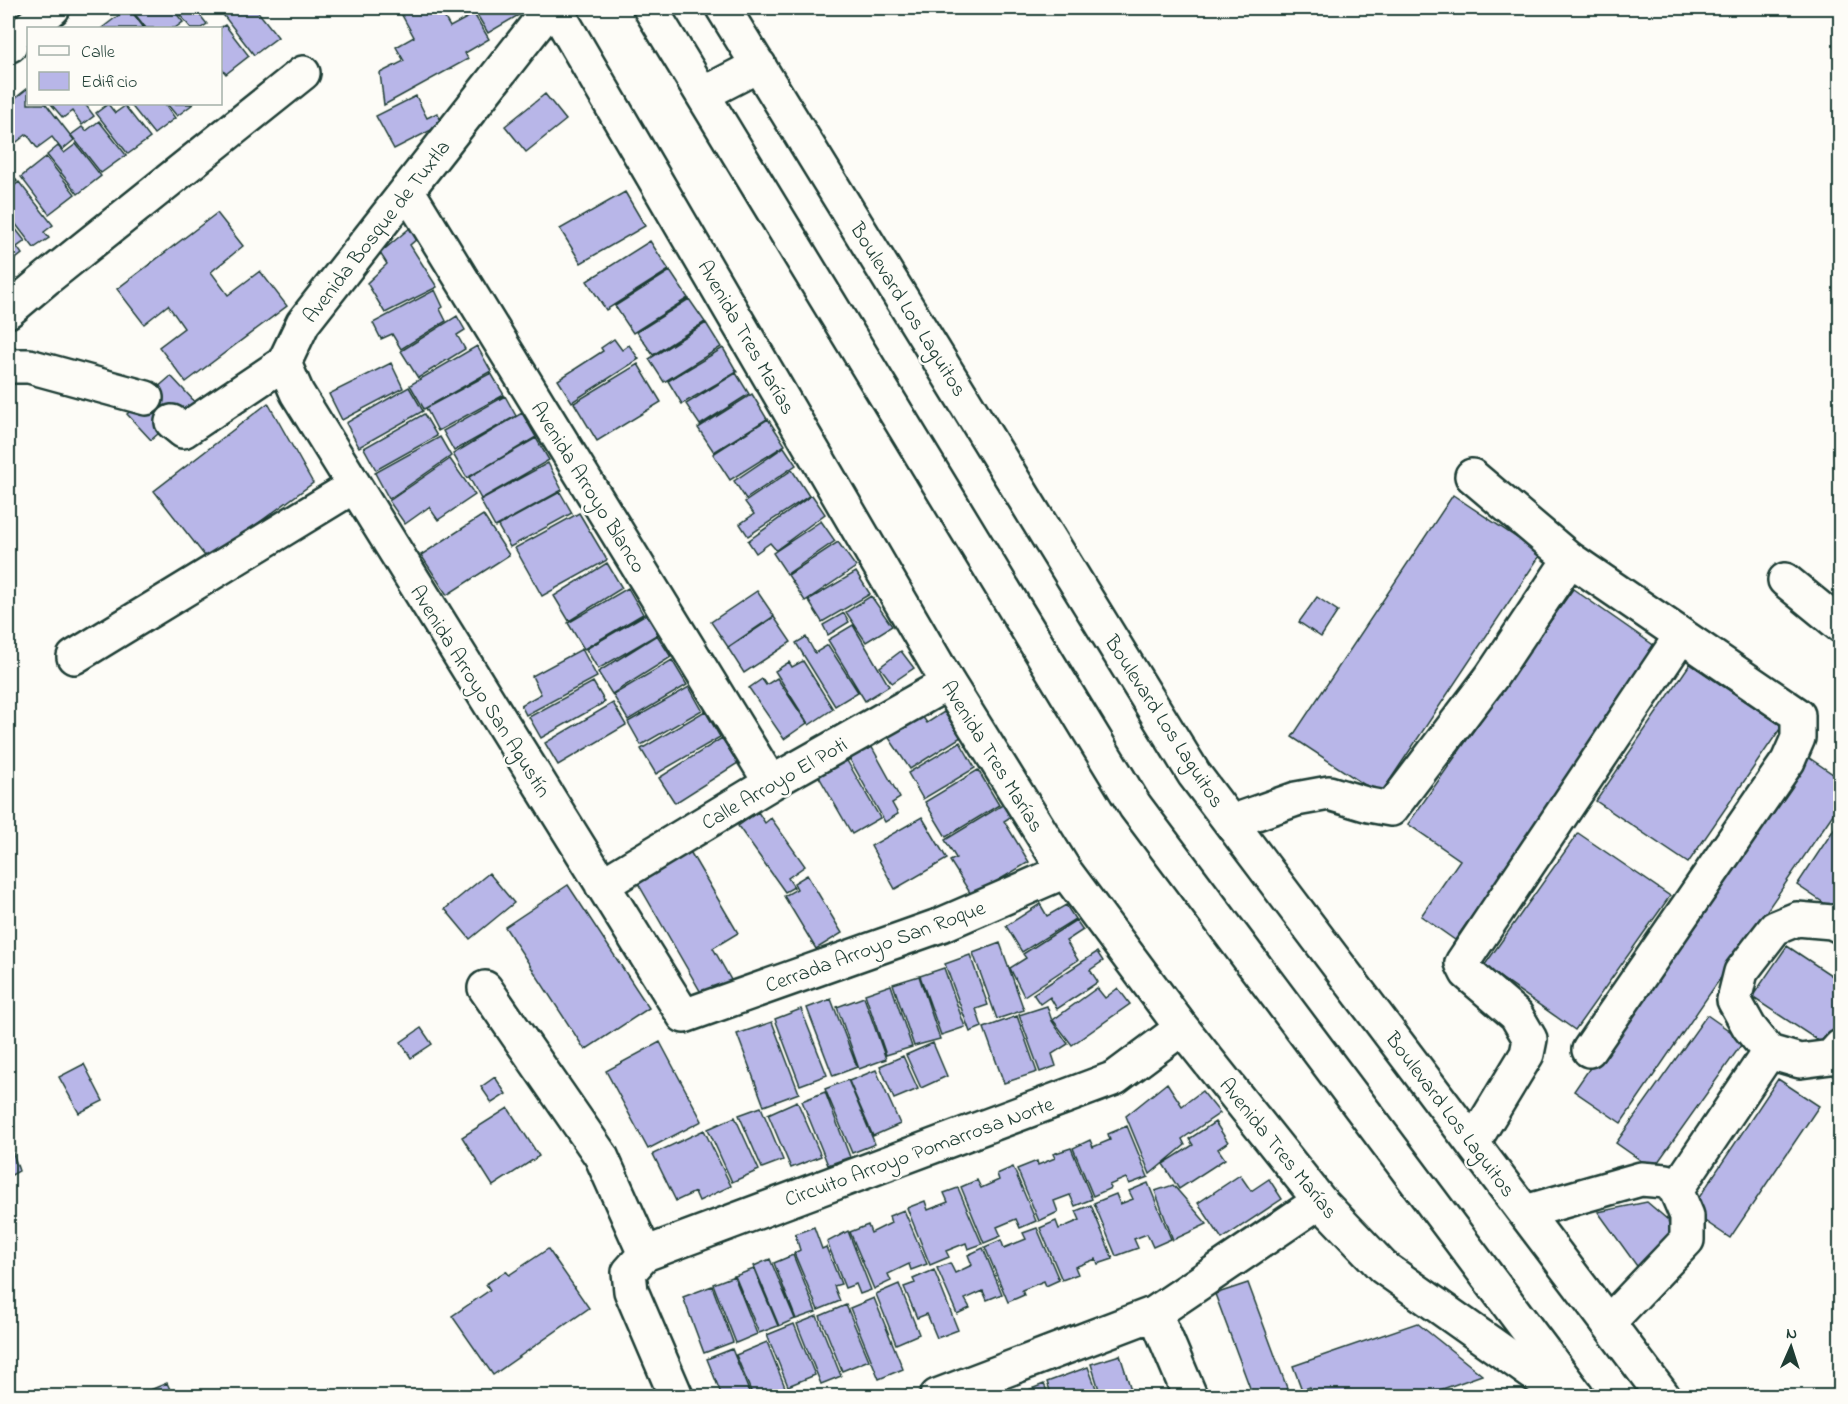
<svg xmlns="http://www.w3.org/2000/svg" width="1848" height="1404" viewBox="0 0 1848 1404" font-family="'Indie Flower',sans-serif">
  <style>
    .building { fill: #b8b6e8; stroke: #1f3d34; stroke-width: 1.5 }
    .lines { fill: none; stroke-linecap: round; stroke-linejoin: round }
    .minor-casing { stroke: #1f3d34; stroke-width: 38 }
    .major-casing { stroke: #1f3d34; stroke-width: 38 }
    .minor { stroke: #fdfcf7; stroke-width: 33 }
    .major { stroke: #fdfcf7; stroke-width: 33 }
    .labels { text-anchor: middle; stroke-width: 5; stroke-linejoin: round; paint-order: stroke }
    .street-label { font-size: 21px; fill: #1f3d34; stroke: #fdfcf7 }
  </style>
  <rect width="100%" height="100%" fill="#fdfcf7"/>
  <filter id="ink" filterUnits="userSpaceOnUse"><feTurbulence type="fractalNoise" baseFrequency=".0167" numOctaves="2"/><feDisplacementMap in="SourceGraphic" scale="12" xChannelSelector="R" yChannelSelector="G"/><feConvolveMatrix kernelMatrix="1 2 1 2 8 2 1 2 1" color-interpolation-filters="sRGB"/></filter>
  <g filter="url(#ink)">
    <!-- building -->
    <path class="building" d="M129,8L144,28H102L115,18Z
      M130,8H172L183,22L175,28H146Z
      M174,8H207L199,14L207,24L201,28H191Z
      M227,8H235L239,13L246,8H255L278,37L254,55L221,12Z
      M398,8H439L450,27L474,14L489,39L465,53L468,59L384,105L380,73L404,61L396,47L414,37Z
      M473,8H519L522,13L488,33Z
      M225,25L249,56L226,74L220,67V28Z
      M28,88V104H46L74,140L62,150L52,137L37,148L27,134L13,145L8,138V104Z
      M545,94L566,120L526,152L505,126Z
      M416,96L427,118L437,113L443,124L394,149L376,116Z
      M51,104H85L94,116L82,125L72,111L63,118Z
      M108,104L115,113L125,106L150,138L128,154L96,113Z
      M130,104H165L175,118L154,134Z
      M167,104H193L177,116Z
      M99,121L126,155L101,173L71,135L82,127L86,131Z
      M76,144L101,176L78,194L47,155L58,146L64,153Z
      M46,157L75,194L49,214L21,177Z
      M8,169L17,181L8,188Z
      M19,182L53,225L44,232L49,238L34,248L8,214V191Z
      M625,192L645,226L581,263L560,229Z
      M217,213L243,246L211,272L228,295L260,271L287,306L186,382L159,347L184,328L168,305L144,324L117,289Z
      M8,219L25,241L17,247L22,254L8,265Z
      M411,227L418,238L410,245L437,287L385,313L367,283L387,264L380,253Z
      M650,241L669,270L606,310L587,281Z
      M670,271L688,298L633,333L615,306Z
      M435,290L443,307L440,309L446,321L401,349L392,334L381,339L373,323Z
      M689,299L705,322L653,355L637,332Z
      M457,316L465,330L457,335L465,349L418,378L401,351Z
      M706,323L721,347L664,382L649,359Z
      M614,339L622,350L629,345L639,359L572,402L558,380L603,351L601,348Z
      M477,346L491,371L424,409L410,385Z
      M723,348L737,372L682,404L668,381Z
      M391,363L403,388L342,420L329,394Z
      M638,364L661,402L597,441L574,403Z
      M491,373L504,395L438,431L426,408Z
      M736,373L749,394L700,425L686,404Z
      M171,376L195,402L151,440L127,414Z
      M409,387L423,411L359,447L346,423Z
      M752,394L767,419L714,452L698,428Z
      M505,396L516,416L454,451L443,431Z
      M268,403L313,483L208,560L154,491Z
      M522,413L536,437L467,478L453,454Z
      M424,414L437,436L376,470L364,448Z
      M768,419L785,445L730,480L713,454Z
      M440,437L451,456L389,499L375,473Z
      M536,438L549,460L481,499L469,477Z
      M784,447L796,465L746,499L734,481Z
      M450,459L475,495L438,520L429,507L405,524L389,501Z
      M548,463L562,490L495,527L480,500Z
      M792,470L809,496L748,536L740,524L754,514L745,502Z
      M560,492L572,513L510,547L498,526Z
      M812,495L825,514L776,550L770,543L756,553L748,541Z
      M1453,495L1541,554L1380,795L1292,737Z
      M579,513L607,560L542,596L515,548Z
      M483,515L509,555L447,595L421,555Z
      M821,521L835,541L787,574L773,553Z
      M838,542L856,567L805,601L788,575Z
      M607,563L622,588L569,621L554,596Z
      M856,572L870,594L822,622L808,600Z
      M628,588L643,614L584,649L568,623Z
      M1573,589L1659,649L1455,940L1421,916L1460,860L1408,824Z
      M757,591L774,616L728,647L711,622Z
      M871,596L892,626L866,642L846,612Z
      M1317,597L1338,611L1321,637L1299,622Z
      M844,613L849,622L828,635L823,625Z
      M646,614L658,634L598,669L586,649Z
      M774,617L791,642L744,673L728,648Z
      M853,625L889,686L865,701L828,640Z
      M657,635L671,657L612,694L598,672Z
      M806,637L815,653L828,645L858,692L835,706L796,643Z
      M582,649L597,677L526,715L521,705L541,694L532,676Z
      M901,651L914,668L892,683L880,667Z
      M672,660L687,685L628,720L613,695Z
      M803,661L833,709L809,725L775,671L789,662L792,667Z
      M1690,664L1782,726L1688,863L1596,801Z
      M777,678L807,723L784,739L749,688L762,679L766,685Z
      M593,682L605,702L541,738L529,717Z
      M689,687L702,710L641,745L628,722Z
      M613,703L626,725L558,765L545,743Z
      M705,711L720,737L656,774L641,749Z
      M944,712L961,737L910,769L887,735L920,713L927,723Z
      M722,738L738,763L675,803L659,778Z
      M869,742L900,798L892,803L898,814L885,822L847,754Z
      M960,742L975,768L923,799L908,773Z
      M1805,755L1840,779V804L1621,1123L1574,1091Z
      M846,759L880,818L852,834L818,775Z
      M978,770L999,805L946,837L925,802Z
      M1004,804L1012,816L1004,821L1029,862L972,896L950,861L956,858L945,840Z
      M758,812L765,823L771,818L805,866L788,878L794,887L785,892L738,826Z
      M922,817L947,859L895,889L871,846Z
      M1840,820V904L1836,911L1797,885Z
      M1578,833L1670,896L1575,1030L1484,966Z
      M688,848L738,933L713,948L731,980L703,996L635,878Z
      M489,873L514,903L470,939L445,909Z
      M807,875L842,933L816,949L784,896L797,889L794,883Z
      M568,885L649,1008L585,1050L505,927Z
      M1040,904L1047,916L1066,905L1075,919L1022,952L1006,926Z
      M1076,920L1083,930L1066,941L1078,960L1024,996L1010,968L1026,958L1023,954Z
      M1000,943L1024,1010L997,1019L973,953Z
      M1787,946L1840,981V1028L1828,1047L1752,997Z
      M1097,952L1103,961L1090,970L1098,982L1057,1009L1050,997L1040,1004L1033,994Z
      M970,955L988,1005L976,1009L982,1027L970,1032L945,964Z
      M944,968L965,1027L941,1035L920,976Z
      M919,976L940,1039L914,1046L893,984Z
      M891,985L912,1047L886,1055L865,994Z
      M1097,988L1105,998L1118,988L1130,1004L1072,1045L1053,1020Z
      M864,997L886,1059L859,1069L837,1007Z
      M831,999L857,1067L833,1076L807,1008Z
      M1047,1006L1052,1021L1068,1044L1052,1054L1056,1066L1040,1072L1019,1015Z
      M801,1009L827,1075L800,1085L775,1019Z
      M1707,1015L1744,1041L1653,1169L1616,1143Z
      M1017,1016L1037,1072L1004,1083L984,1028Z
      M772,1022L799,1093L764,1106L737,1034Z
      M421,1028L432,1044L411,1058L401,1042Z
      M660,1042L702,1121L648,1149L606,1071Z
      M933,1043L947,1076L921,1088L906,1055Z
      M903,1056L918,1089L894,1099L880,1066Z
      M84,1064L103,1101L79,1113L59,1077Z
      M876,1070L900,1124L873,1136L849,1081Z
      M495,1077L506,1094L492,1103L481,1087Z
      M1778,1079L1819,1106L1730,1238L1690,1211Z
      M848,1080L875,1144L852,1153L825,1089Z
      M1167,1083L1182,1106L1202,1091L1220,1113L1182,1139L1185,1145L1150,1174L1126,1116Z
      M825,1092L850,1157L828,1165L802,1101Z
      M797,1101L821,1156L791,1168L768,1114Z
      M761,1107L783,1160L762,1168L739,1115Z
      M508,1108L539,1156L493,1186L462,1137Z
      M735,1117L759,1170L732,1182L708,1129Z
      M1215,1122L1228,1142L1218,1149L1225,1159L1179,1189L1163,1164L1193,1145L1189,1139Z
      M1127,1126L1148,1177L1129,1184L1126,1178L1109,1185L1111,1188L1093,1196L1073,1148L1090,1140L1093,1147L1110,1140L1108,1134Z
      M704,1130L731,1186L699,1201L695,1192L676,1201L653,1154Z
      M8,1138L19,1171L8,1177Z
      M1071,1148L1092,1199L1075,1206L1070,1195L1054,1201L1058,1212L1039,1221L1017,1169L1037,1161L1038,1165L1055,1158L1053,1154Z
      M1013,1167L1036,1221L1020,1228L1016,1219L997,1227L1001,1236L984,1243L961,1187L977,1180L981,1188L999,1180L997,1174Z
      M1240,1175L1251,1191L1269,1179L1282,1199L1222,1239L1198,1203Z
      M1148,1183L1171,1239L1153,1247L1147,1234L1134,1239L1138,1248L1116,1256L1094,1203L1116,1194L1120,1204L1133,1199L1129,1191Z
      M1173,1185L1207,1224L1173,1240L1155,1191Z
      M958,1188L982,1244L968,1249L966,1243L946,1251L949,1257L930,1265L907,1208L925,1201L928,1210L948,1202L944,1193Z
      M1647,1202L1668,1220L1675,1249L1647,1280L1598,1212Z
      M1091,1205L1113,1259L1098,1264L1096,1259L1075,1267L1078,1274L1062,1280L1040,1228L1056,1221L1059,1229L1080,1220L1076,1211Z
      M904,1210L927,1264L911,1270L909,1264L888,1274L891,1281L874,1289L850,1232L868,1225L871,1233L891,1223L889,1216Z
      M814,1227L822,1249L826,1247L841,1284L834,1286L840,1301L818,1310L794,1253L800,1250L795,1234Z
      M1037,1228L1059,1280L1046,1286L1044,1281L1022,1290L1024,1295L1008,1302L985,1247L1001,1240L1004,1248L1026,1239L1023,1233Z
      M848,1231L871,1290L860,1294L856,1284L845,1288L827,1242Z
      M983,1248L1002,1294L987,1300L983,1291L965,1299L970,1308L957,1314L937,1268L950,1263L955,1273L972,1265L968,1255Z
      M548,1249L589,1308L493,1375L452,1316L490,1290L486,1284L506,1271L509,1275Z
      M793,1255L816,1312L796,1319L774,1263Z
      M770,1259L795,1319L779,1326L754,1266Z
      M754,1269L778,1326L759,1333L735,1276Z
      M934,1270L958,1330L937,1338L927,1314L917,1318L904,1287L915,1283L913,1279Z
      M734,1276L757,1334L736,1343L713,1284Z
      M1248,1283L1290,1396H1253L1215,1294Z
      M899,1284L919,1334L896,1344L876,1294Z
      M712,1286L733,1342L704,1353L683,1297Z
      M874,1298L903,1369L879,1379L850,1308Z
      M846,1305L869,1360L842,1371L820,1316Z
      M817,1316L841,1376L821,1384L797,1324Z
      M1417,1323L1482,1375L1423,1396H1314L1310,1387L1302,1390L1293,1366Z
      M794,1324L815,1375L788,1386L767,1335Z
      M767,1342L785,1387L762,1396H753L736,1355Z
      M732,1349L751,1396H722L707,1359Z
      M1120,1355L1133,1396H1101L1091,1364Z
      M1088,1367L1099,1396H1052L1047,1382Z
      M167,1383L173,1396H136Z
      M1044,1384L1049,1396H1013Z"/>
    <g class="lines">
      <defs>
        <path id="minor" d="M555,8L948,683L1065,871L1182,1028L1320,1201L1383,1267L1565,1396
          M29,28L53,8
          M8,42L10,45
          M407,190L771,783
          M8,311L47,278L303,73
          M284,363L297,393L684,1016L941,925L1065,871
          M8,366H29L146,398
          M172,422L183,431L284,363L303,323L550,8
          M1472,476L1570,559L1798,715V738L1788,761L1589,1050
          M1785,580L1840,625
          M74,657L354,486
          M1231,822L1296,799L1329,793L1369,805L1391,809L1492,676L1570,559
          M602,885L771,783L948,683
          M485,988L601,1156L645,1254L629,1272L631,1291L676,1396
          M1769,1052L1749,1027L1734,1000L1741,972L1775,928L1797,919L1832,922L1840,926
          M1473,1143L1527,1054L1530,1039L1516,1015L1467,973L1462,963L1681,636
          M1676,1190L1769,1052L1800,1061L1831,1057L1840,1047
          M1525,1212L1641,1179L1666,1181L1676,1190L1687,1216V1240L1608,1323
          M645,1254L1115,1078L1182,1028
          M1155,1313L1190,1396
          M937,1396L1155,1313L1320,1201"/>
        <path id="major" d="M650,8L1135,806L1577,1396
          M723,8L1194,774L1663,1396
          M703,94L759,65"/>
      </defs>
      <!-- minor casing -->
      <use href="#minor" class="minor-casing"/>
      <!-- major casing -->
      <use href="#major" class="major-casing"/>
      <!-- minor -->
      <use href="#minor" class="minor"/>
      <!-- major -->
      <use href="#major" class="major"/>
    </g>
  </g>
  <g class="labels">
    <!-- street labels -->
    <g class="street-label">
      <text transform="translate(376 231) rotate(-52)" y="7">Avenida Bosque de Tuxtla</text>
      <text transform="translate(909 309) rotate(58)" y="7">Boulevard Los Laguitos</text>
      <text transform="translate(747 337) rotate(60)" y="7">Avenida Tres Marías</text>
      <text transform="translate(589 487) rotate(58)" y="7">Avenida Arroyo Blanco</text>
      <text transform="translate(481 691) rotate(58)" y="7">Avenida Arroyo San Agustín</text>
      <text transform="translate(1165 721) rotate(57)" y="7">Boulevard Los Laguitos</text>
      <text transform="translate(993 756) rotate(58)" y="7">Avenida Tres Marías</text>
      <text transform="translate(774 783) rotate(-30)" y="7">Calle Arroyo El Poti</text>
      <text transform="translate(875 946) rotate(-20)" y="7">Cerrada Arroyo San Roque</text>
      <text transform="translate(1451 1114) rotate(53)" y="7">Boulevard Los Laguitos</text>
      <text transform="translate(1279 1148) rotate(51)" y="7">Avenida Tres Marías</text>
      <text transform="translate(919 1151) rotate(-20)" y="7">Circuito Arroyo Pomarrosa Norte</text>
    </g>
  </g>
  <!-- margin -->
  <rect width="1848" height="1404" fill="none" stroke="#fdfcf7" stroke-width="30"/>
  <rect x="15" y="15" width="1818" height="1374" fill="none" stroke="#1f3d34" stroke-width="2" filter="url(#ink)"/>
  <!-- legend -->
  <rect x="27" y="27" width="195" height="78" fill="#fdfcf7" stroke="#a4b0a9" stroke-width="1.5"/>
  <rect x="39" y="46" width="30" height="9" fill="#fdfcf7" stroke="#a4b0a9" stroke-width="1.5"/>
  <text x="81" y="57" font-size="18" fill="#1f3d34">Calle</text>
  <rect x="39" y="72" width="30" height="18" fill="#b8b6e8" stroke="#a4b0a9" stroke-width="1.5"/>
  <text x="81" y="87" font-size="18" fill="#1f3d34">Edificio</text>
  <!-- north arrow -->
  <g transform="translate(1791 1347) rotate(3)" stroke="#fdfcf7" stroke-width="4.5" paint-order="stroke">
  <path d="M0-4.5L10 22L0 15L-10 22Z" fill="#1f3d34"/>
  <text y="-9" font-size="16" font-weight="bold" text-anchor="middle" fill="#1f3d34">N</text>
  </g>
</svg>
